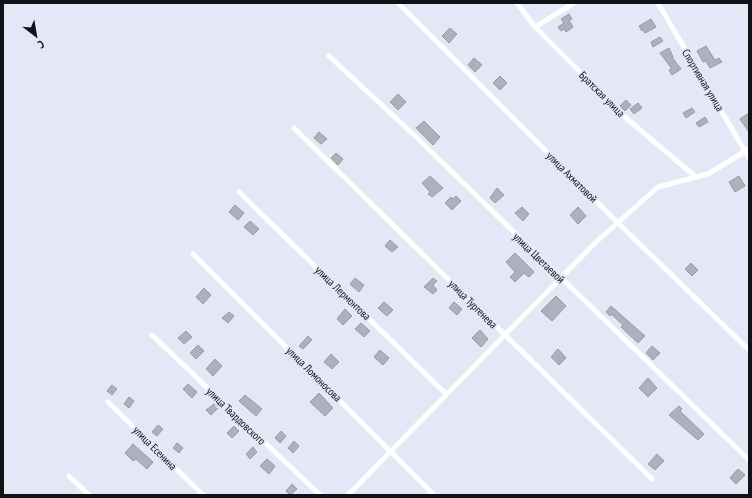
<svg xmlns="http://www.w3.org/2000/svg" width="752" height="498" viewBox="0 0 752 498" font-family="'PT Sans Narrow',sans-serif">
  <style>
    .building { fill: #adb1be; stroke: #979ba8 }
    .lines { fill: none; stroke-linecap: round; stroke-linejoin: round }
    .street { stroke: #fff; stroke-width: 5 }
    .labels { text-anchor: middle; stroke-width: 4; stroke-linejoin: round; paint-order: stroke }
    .street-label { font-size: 11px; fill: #111217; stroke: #e4e8f6 }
  </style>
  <rect width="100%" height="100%" fill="#e4e8f6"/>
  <!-- building -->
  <path class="building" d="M569,14L572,19L569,20L573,27L566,32L564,29L561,31L558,27L564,23L561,19Z
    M651,19L656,27L645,33L643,30L642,31L639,26Z
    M450,28L457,34L449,43L442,36Z
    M660,37L663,41L653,47L651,42Z
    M706,46L715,60L719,58L722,62L710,68L706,61L703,62L697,51Z
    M669,48L673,57H672L681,69L672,75L669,70L672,69L660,53Z
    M474,58L482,65L475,72L468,65Z
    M500,76L507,83L500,90L493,83Z
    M398,94L406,102L398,110L390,102Z
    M626,100L631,105L625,111L620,106Z
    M638,103L642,108L634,114L630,109Z
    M692,108L695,112L686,118L683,113Z
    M749,113V132L740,119Z
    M705,117L708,122L699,127L696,123Z
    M424,121L440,137L433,145L416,128Z
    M319,132L327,139L321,144L314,138Z
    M336,153L343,159L338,165L331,158Z
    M430,176L443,188L432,197L428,194L430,192L422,183Z
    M739,176L745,186L735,192L729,182Z
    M497,188L504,195L495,203L490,198Z
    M456,196L461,201L452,210L445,203L451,197L453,199Z
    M235,205L244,213L238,220L229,212Z
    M522,207L529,214L523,221L515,213Z
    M578,207L586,216L578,224L570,215Z
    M250,221L259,229L253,235L244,227Z
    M390,240L398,247L392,252L385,246Z
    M515,253L534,272L529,277L524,273L515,282L510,277L515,272L506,262Z
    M691,263L698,270L692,276L685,269Z
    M355,278L364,285L359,292L350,284Z
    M433,278L437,281L433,285L437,290L433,294L424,287Z
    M204,288L211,295L203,304L196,297Z
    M556,296L566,306L552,321L541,311Z
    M384,302L393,310L387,316L378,308Z
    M454,302L462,309L457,315L449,308Z
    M611,306L645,336L638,343L621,327L623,325L611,314L610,316L606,312Z
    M345,309L352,316L343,325L337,319Z
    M229,312L234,316L228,323L222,318Z
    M361,323L370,331L364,337L355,329Z
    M480,330L488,339L481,347L472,338Z
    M186,331L192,337L184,344L178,338Z
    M308,336L312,340L303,349L299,346Z
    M198,345L204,351L196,359L190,353Z
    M652,346L660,353L653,360L646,353Z
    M558,349L566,358L559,365L551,357Z
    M380,350L389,358L383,365L374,357Z
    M331,354L339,362L332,369L324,362Z
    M215,359L222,366L213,376L206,369Z
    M648,378L657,388L648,397L639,388Z
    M188,384L197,392L192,398L183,389Z
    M112,385L117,389L112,395L107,391Z
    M319,393L333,408L325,416L310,402Z
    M245,395L262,409L256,416L239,401Z
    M129,397L134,401L129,408L124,404Z
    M214,404L218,408L211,415L206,410Z
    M679,406L682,409L680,411L704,434L698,440L669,415Z
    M158,425L163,429L157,436L152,432Z
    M234,426L239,431L232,438L227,433Z
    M281,431L286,436L280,443L275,438Z
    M294,441L299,446L293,453L288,448Z
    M177,443L183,448L179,453L173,448Z
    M133,444L153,462L147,469L136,459L133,461L125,453Z
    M253,447L257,452L250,459L246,454Z
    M657,454L664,461L655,470L648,464Z
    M267,459L275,466L269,474L260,466Z
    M738,469L745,475L736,484L730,478Z
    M292,484L297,489L290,495L286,491Z"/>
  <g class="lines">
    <!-- street -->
    <path class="street" d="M398,3L617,222L749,350
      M517,3L535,27L581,73L607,102L696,177
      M658,3L749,158
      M535,27L574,3
      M329,56L415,136L749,460
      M294,128L652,479
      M239,192L446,394
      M193,254L434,495
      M152,335L320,495
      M108,402L203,495
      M69,476L89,495
      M348,495L595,243L658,187L708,174L749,149"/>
  </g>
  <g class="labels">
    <!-- street labels -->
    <g class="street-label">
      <text transform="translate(703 80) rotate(59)" y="4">Спортивная улица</text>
      <text transform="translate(602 94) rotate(45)" y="4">Братская улица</text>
      <text transform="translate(572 177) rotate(45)" y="4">улица Ахматовой</text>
      <text transform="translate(539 258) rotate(44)" y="4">улица Цветаевой</text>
      <text transform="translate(343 293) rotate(44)" y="4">улица Лермонтова</text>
      <text transform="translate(473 304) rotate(45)" y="4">улица Тургенева</text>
      <text transform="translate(314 374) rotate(45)" y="4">улица Ломоносова</text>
      <text transform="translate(236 416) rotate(44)" y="4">улица Твардовского</text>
      <text transform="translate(155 448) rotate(45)" y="4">улица Есенина</text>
    </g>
  </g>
  <!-- border -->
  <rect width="752" height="498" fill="none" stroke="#111217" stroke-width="8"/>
  <!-- north arrow -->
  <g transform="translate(36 36) rotate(149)" stroke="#e4e8f6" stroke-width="3" paint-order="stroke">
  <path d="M0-3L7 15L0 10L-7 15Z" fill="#111217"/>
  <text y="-6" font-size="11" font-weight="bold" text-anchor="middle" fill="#111217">С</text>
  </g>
</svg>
